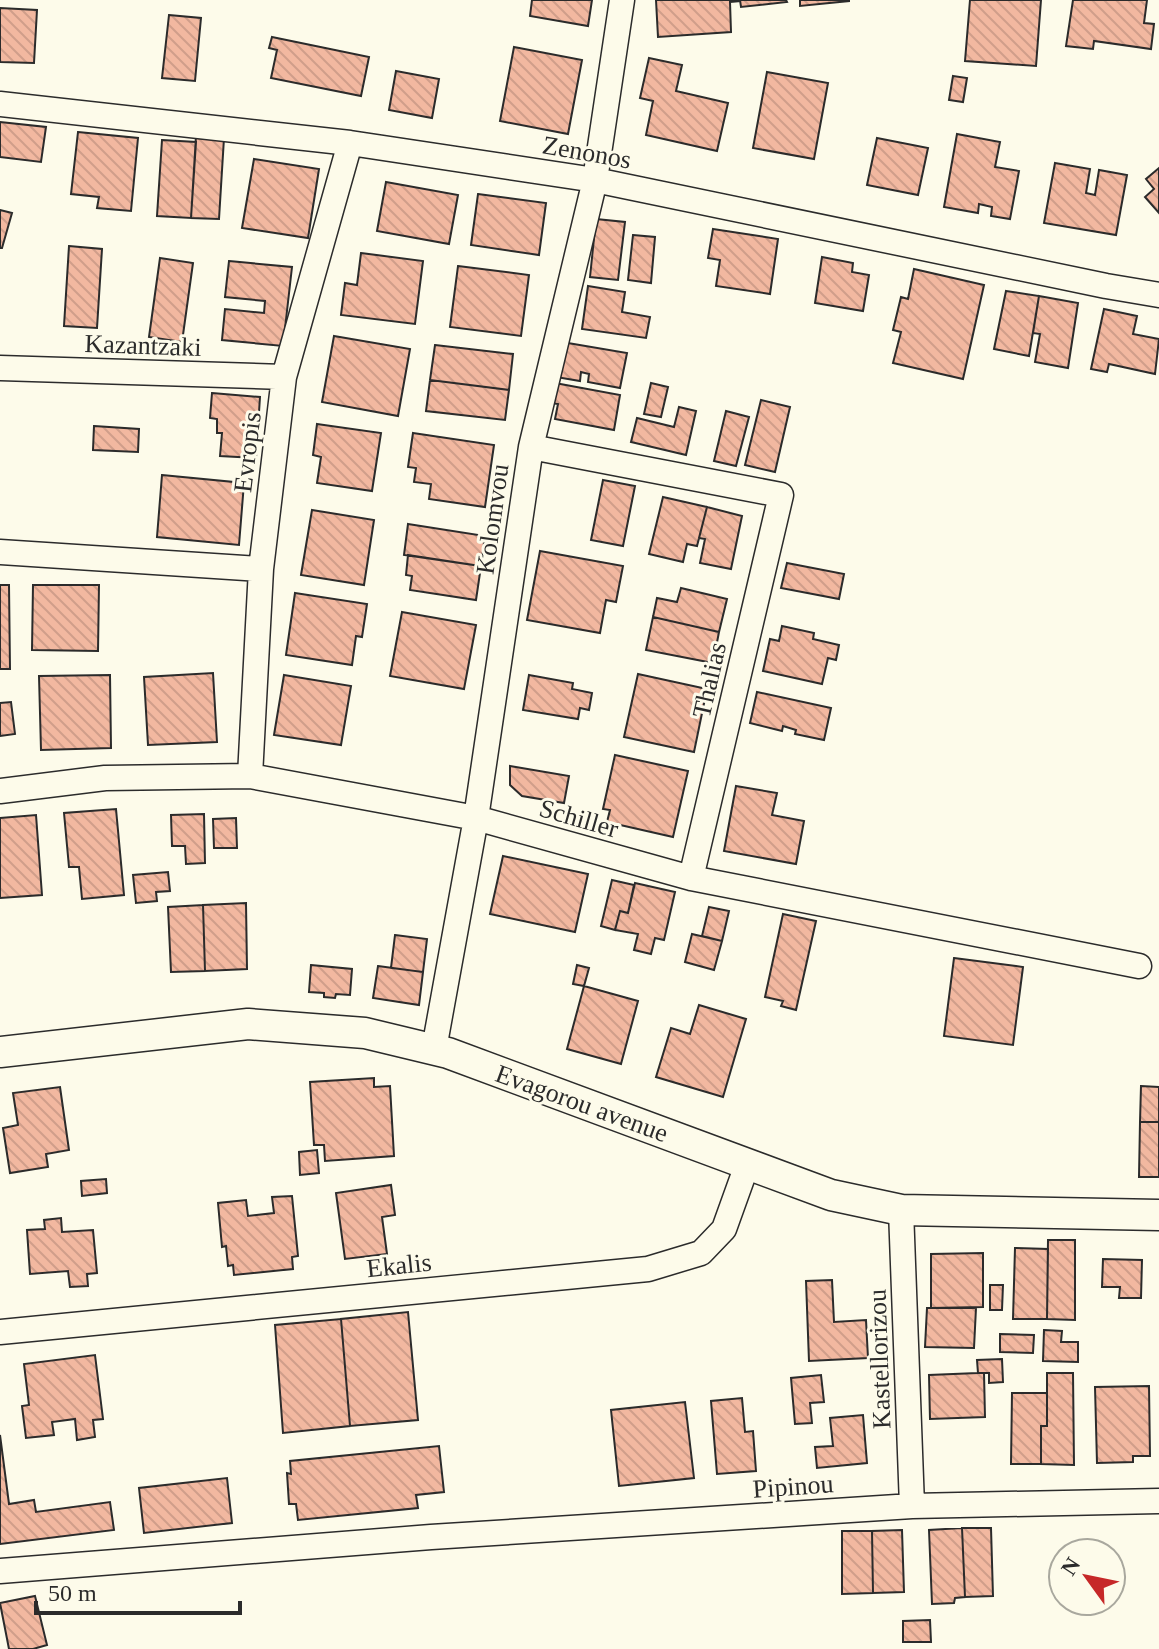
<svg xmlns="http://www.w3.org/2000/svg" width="1159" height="1649" viewBox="0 0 1159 1649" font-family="Georgia,serif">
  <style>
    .building { fill: url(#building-back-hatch); stroke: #2b2b2b; stroke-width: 2 }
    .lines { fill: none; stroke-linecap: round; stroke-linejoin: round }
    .minor-casing { stroke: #2b2b2b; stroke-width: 27 }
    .tertiary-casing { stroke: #2b2b2b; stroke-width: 33 }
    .minor { stroke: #fdfbea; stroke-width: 24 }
    .tertiary { stroke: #fdfbea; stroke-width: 30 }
    .labels { text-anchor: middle; stroke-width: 6; stroke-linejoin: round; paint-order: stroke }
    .street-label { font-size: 26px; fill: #2b2b2b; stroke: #fdfbea }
  </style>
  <defs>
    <pattern id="building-back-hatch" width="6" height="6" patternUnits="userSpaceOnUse" patternTransform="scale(2)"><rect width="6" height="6" fill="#f2b8a0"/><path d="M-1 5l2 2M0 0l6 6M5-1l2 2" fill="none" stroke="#d09e8a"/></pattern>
  </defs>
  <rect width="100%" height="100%" fill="#fdfbea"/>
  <!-- building -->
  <path class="building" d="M532,0H592L588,26L530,16Z
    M656,0H740V1L730,2L731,32L658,37Z
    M740,0H786L787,2L741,7Z
    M800,0H849V1L800,6Z
    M970,0H1041L1036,66L965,61Z
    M1073,0H1147L1144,23L1154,24L1151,49L1094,41L1093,49L1066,46Z
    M0,8L37,10L34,63L0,62Z
    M169,15L201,18L195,81L162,78Z
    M272,37L369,57L361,96L271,78L277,50L269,48Z
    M514,47L582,60L568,134L500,121Z
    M649,58L682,65L676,91L728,103L717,151L646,135L653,101L640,98Z
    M396,71L439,79L432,118L389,110Z
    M767,72L828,83L814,159L753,148Z
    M953,76L967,78L963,102L949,100Z
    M0,122L46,127L41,162L0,157Z
    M78,132L138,138L131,211L97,208L99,197L71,194Z
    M957,134L1000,142L995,167L1019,171L1010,219L991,216L992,207L979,204L978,213L944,207Z
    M196,136L224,138L219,219L191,218Z
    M877,138L928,148L918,195L867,185Z
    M162,140L196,142L191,218L157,216Z
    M254,159L319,169L308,238L242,228Z
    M1055,163L1090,169L1086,193L1095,195L1099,170L1127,175L1116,235L1044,223Z
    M1159,168V213L1145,197L1154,189L1146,179Z
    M386,182L458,195L449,244L377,231Z
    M478,194L546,203L539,255L471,245Z
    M0,210L12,213L2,248H0Z
    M596,219L625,222L618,280L590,277Z
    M713,229L778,239L770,294L716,286L720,260L708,258Z
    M633,235L655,237L651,283L628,280Z
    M69,246L102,249L97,328L64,326Z
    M361,253L423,261L415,324L341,315L345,283L357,285Z
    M822,257L853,263L852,272L869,275L863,311L815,303Z
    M160,258L193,263L182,342L149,337Z
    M229,261L292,267L283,346L222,340L225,309L264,313L265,301L225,297Z
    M458,266L529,275L521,336L450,327Z
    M914,269L984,285L963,379L893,363L901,332L893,330L901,297L908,299Z
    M588,286L625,292L622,312L650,317L646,338L582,329Z
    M1006,291L1039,296L1029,356L994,349Z
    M1039,296L1078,303L1068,368L1035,362L1040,334L1033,333Z
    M1104,309L1137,316L1133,334L1159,339L1155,374L1109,364L1107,372L1091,369Z
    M334,336L410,349L398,416L322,402Z
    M562,342L627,353L620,388L588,382L589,374L581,372L580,381L556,377Z
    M435,345L513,354L509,390L430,380Z
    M430,380L509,390L505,420L426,411Z
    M555,383L620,395L614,430L555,419L558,404L551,403Z
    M651,383L668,387L661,417L644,414Z
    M212,393L260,397L256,458L220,456L222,433H217V419L210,418Z
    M761,400L790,407L775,472L745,465Z
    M679,407L696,411L686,455L631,442L637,418L674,427Z
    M726,411L749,417L736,466L714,461Z
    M317,424L381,433L372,491L317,483L321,457L313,455Z
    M94,426L139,429L138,452L93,450Z
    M413,433L494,445L485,507L429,499L431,484L414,482L416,468L408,467Z
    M162,475L244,483L239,545L157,537Z
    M603,480L635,486L623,546L591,540Z
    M663,497L707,507L697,546L687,544L683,562L649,554Z
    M707,507L742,516L731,569L700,563L705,539L699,538Z
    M312,510L374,520L364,585L301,575Z
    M408,524L485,536L481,566L404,555Z
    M540,551L623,566L616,602L606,600L600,633L527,620Z
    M408,555L481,566L476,600L410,590L412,576L406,575Z
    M787,563L844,574L839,599L781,588Z
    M0,585H9L10,669H0Z
    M33,585H99L98,651L32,650Z
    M681,588L727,599L719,632L653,617L657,598L677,602Z
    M295,593L367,604L362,637L356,636L352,665L286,655Z
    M402,612L476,625L464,689L390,676Z
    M653,617L719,632L713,663L646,650Z
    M782,626L814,633L813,639L839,645L836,660L828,658L822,684L763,671L770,639L779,641Z
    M213,673L217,742L148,745L144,677Z
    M638,674L707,689L694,752L624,737Z
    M110,675L111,748L41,750L39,676Z
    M284,675L351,686L341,745L274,735Z
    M529,675L573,683L572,689L592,693L589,710L580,708L578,719L523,710Z
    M757,692L831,708L824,740L795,734L796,730L783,726L782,731L750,723Z
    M11,702L15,734L0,736V703Z
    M615,755L688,771L673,837L607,822L610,810L603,809Z
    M510,766L569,776L564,803L522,796L510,785Z
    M736,786L777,793L772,815L804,821L796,864L724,851Z
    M116,809L124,895L82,899L79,867H69L64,813Z
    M204,814L205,863L186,864L185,846H172L171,815Z
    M36,815L42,895L0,898V818Z
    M236,818L237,848H214L213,819Z
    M503,856L588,874L575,932L490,914Z
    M168,872L170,891L156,892L157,901L136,903L133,875Z
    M612,880L634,885L628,913L620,911L615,930L601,926Z
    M635,883L675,892L664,940L655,938L651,954L634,950L638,934L615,930L620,911L628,913Z
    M246,903L247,969L205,971L203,905Z
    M203,905L205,971L171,972L168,907Z
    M709,907L729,911L722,941L702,936Z
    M783,914L816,921L796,1010L781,1006L783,1001L765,997Z
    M692,934L722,941L714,970L685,962Z
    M395,935L427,939L423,972L391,968Z
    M954,958L1023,967L1013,1045L944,1036Z
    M311,965L352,969L350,995L336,994L335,998L324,997V993L309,992Z
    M577,965L589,968L584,986L573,984Z
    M378,966L423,972L419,1005L373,998Z
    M584,986L638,1001L621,1064L567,1049Z
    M699,1005L746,1019L723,1097L656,1077L671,1028L690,1034Z
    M374,1078V1087L390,1086L394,1156L325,1161L324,1145H314L310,1082Z
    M1141,1086L1159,1087V1122H1140Z
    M60,1087L69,1150L46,1154L48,1167L10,1173L3,1128L18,1125L13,1093Z
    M1140,1122H1159V1177H1139Z
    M317,1150L319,1173L300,1175L299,1152Z
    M106,1179L107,1193L82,1196L81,1181Z
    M391,1185L395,1215L382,1217L387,1254L345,1259L336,1193Z
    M292,1196L298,1256L292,1257L293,1269L234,1275L233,1265L228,1266L226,1246L222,1247L218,1203L246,1200L248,1216L274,1213L272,1197Z
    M61,1218L62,1232L93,1230L97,1273L87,1274L88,1286L70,1287L68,1271L30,1274L27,1230L45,1229L44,1220Z
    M1048,1240H1075V1320L1047,1319Z
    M1015,1248L1048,1249L1047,1319H1013Z
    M983,1253V1307L931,1308V1254Z
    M1103,1259L1142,1260L1141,1298H1119L1120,1287H1102Z
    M832,1280L834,1322L866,1320L868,1358L809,1361L806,1281Z
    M990,1285H1003L1002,1310H990Z
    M927,1308H976L974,1348L925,1347Z
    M408,1312L418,1420L350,1426L341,1319Z
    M341,1319L350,1426L283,1433L275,1325Z
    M1044,1330L1062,1331L1061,1342H1078V1362L1043,1361Z
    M1000,1334L1034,1335L1033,1353L1000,1352Z
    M95,1355L103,1419L93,1420L95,1437L77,1440L75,1419L52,1422L54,1435L26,1438L22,1406L29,1405L24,1364Z
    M1002,1359L1003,1382L989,1383V1373H978L977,1360Z
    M978,1373H984L985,1417L930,1419L929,1375Z
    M1047,1373H1073L1074,1465L1041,1464V1426H1047Z
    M821,1375L824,1402L810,1403L812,1423L795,1424L791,1378Z
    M1149,1386L1150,1456H1133V1462L1097,1463L1095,1387Z
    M1012,1393H1047V1426H1041V1464H1011Z
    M742,1398L745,1432L753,1431L756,1471L717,1474L711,1401Z
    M685,1402L694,1478L619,1486L611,1410Z
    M863,1415L867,1463L817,1468L815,1447L833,1446L830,1418Z
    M0,1435L9,1504L34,1500L36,1512L110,1502L114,1530L0,1544Z
    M439,1446L444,1492L416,1495L418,1508L298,1520L296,1504H289L287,1473L291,1474L290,1461Z
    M227,1478L232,1523L144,1533L139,1488Z
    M962,1528L965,1597L955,1598L954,1603L932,1604L929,1530Z
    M962,1528H991L993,1596L965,1597Z
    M902,1530L904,1592L873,1593L872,1531Z
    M842,1531H872L873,1593L842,1594Z
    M35,1596L47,1645L33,1649H9L0,1603Z
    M930,1620L931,1642H903V1621Z"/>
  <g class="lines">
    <defs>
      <path id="minor" d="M0,104L350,143L595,180L1106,286L1159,295
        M0,368L284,377
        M531,447L781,495L691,878
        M0,552L261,569
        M250,776L261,569L284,377L350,143
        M0,791L105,778L250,776L476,818L691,878L1139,966
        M434,1049L476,818L531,447L595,180L622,0
        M901,1210L912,1506
        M0,1332L648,1269L701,1253L724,1229L747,1165
        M0,1571L431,1537L912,1506L1159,1501"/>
      <path id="tertiary" d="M0,1052L248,1024L365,1033L448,1053L831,1195L901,1210L1159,1215"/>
    </defs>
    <!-- minor casing -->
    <use href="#minor" class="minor-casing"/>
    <!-- tertiary casing -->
    <use href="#tertiary" class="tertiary-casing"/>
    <!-- minor -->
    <use href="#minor" class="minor"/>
    <!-- tertiary -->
    <use href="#tertiary" class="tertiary"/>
  </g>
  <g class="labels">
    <!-- street labels -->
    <g class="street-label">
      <text transform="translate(587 152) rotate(10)" y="9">Zenonos</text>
      <text transform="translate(143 345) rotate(2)" y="9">Kazantzaki</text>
      <text transform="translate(247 452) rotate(-83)" y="9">Evropis</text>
      <text transform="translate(492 519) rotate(-82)" y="9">Kolomvou</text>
      <text transform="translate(709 680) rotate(-77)" y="9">Thalias</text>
      <text transform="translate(579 818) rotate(16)" y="9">Schiller</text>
      <text transform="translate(582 1103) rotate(20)" y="9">Evagorou avenue</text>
      <text transform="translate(399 1265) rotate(-6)" y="9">Ekalis</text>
      <text transform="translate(879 1359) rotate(-92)" y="9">Kastellorizou</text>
      <text transform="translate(793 1486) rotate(-4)" y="9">Pipinou</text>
    </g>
  </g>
  <!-- north arrow -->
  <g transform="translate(1087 1577) rotate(303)"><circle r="38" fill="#fdfbea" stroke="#a9a89e" stroke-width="2"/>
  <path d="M0-6L14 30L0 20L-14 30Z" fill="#c62828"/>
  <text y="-12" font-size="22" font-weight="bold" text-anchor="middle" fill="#2b2b2b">N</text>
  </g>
  <!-- scale -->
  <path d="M36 1601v12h204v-12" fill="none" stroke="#2b2b2b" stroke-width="4"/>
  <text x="48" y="1601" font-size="24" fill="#2b2b2b" stroke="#fdfbea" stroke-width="6" paint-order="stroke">50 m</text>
</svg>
